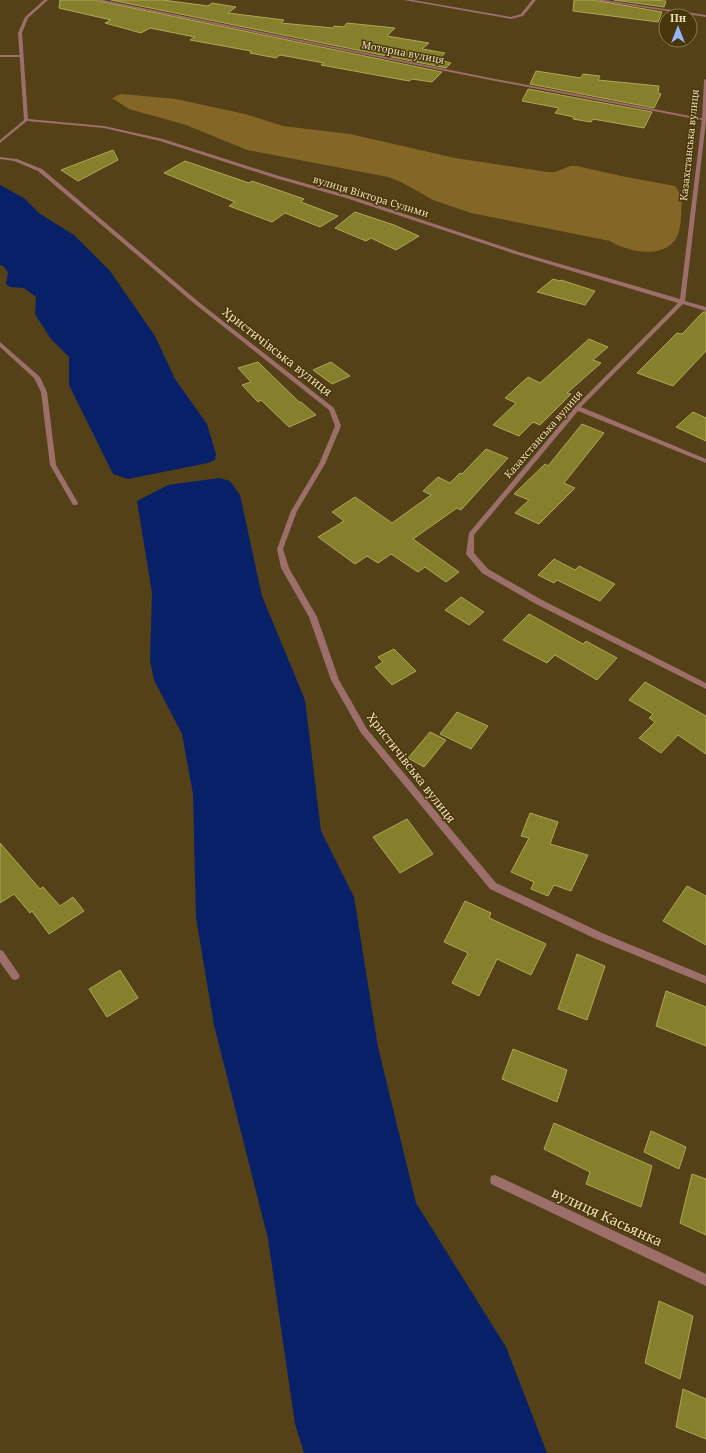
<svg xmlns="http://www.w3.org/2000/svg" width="706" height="1453" viewBox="0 0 706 1453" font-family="'Noto Serif',serif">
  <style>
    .green { fill: #846726 }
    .water { fill: #072068 }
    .building { fill: #867f2c; stroke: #afa856 }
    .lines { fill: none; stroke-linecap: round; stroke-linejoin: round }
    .service { fill: #9c6f6b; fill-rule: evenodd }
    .minor { fill: #9c6f6b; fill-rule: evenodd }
    .tertiary { fill: #9c6f6b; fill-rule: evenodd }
    .labels { text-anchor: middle; stroke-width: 3; stroke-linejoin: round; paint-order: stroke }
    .far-street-label { font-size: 10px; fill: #f0deb9; stroke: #49370c }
    .street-label { font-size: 12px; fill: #f0deb9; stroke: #49370c }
    .near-street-label { font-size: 14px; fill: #f0deb9; stroke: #49370c }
  </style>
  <rect width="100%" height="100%" fill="#544118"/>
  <!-- green -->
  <path class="green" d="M121,94L176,99L245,114L283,126L350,134L455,158L547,172H555L570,166H577L621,176L675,186L682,197C681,207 682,220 679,231C671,261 629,253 610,241L471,213L433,200L401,182L388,177L247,150L186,125L129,109L112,98Z"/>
  <!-- water -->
  <path class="water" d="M0,185L24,198L40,214L74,235L110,271L155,336L175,379L207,424L216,454L215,460L208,463L128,479L113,474L69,385V357L51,339L35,314L36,297L24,288L10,287L6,284L8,272L3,266L0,265Z
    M219,478L230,481L240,495L262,596L305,700L321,831L354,897L378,1047L416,1203L506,1347L547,1453H304L295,1424L268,1239L214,1025L196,918L193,794L182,734L154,680L150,661L152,593L137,501L168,485Z"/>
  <!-- building -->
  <path class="building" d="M60,0H94L442,72L432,82L412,79L409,81L321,65L324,63L280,55L276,58L250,53L251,51L190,40L195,37L150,28L141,33L105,23L111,20L59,8Z
    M111,0H163L208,6L212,3L236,7L228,13L284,20L281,23L333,28L334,26L344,27L347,23L395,28L387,36L429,43L422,49L445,53L439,60L451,63L446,68Z
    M574,0H593L662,12L658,22L573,11Z
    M614,0H650L666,1L664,7Z
    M536,71L581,78L583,74L600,76L598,80L659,86L658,93L661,94L654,108L530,84Z
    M528,89L652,112L644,128L593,119L591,122L573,119L574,117L555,113L559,108L522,101Z
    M113,150L118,160L78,181L61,170Z
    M185,161L249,183L252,181L304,199L301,202L338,216L320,227L285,213L272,222L229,206L235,202L164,173Z
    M355,212L394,225L419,236L396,250L371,238L366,241L335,228Z
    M553,279L560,281L561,280L595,291L585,305L537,292Z
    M703,312H706V351L673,386L637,373L677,333L682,334Z
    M589,339L608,347L593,360L601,363L567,393L571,394L540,425L533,422L519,436L493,425L516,403L505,398L528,377L540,383Z
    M258,362L299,402H301L316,415L289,427L261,400L258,402L242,385L251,382L238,368Z
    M331,362L350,376L332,384L313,370Z
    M693,412L706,418V441L676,427Z
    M582,424L604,433L564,483L575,488L539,524L515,513L529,500L514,494L545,464L548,466Z
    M486,449L508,458L461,510L457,508L413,539L459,572L446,582L425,567L418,572L391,554L378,563L367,556L355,564L318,537L344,521L332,512L355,497L392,523L431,495L423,491L438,477L450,483L460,473L462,474Z
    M554,559L575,570L579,566L615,584L600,601L557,580L554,583L538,575Z
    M461,597L484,612L469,625L445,610Z
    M529,614L583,644L586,641L617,658L597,680L555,655L547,663L503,640Z
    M394,649L416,671L392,685L375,667L383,662L378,657Z
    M645,682L706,716V754L678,735L661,753L639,738L655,722L649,718L653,714L629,700Z
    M457,712L488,726L471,749L440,734Z
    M430,732L446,740L424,767L408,758Z
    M530,813L558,822L550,844L588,855L571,891L554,885L548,896L531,889L534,882L511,872L529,838L521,836Z
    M407,819L433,854L400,873L373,837Z
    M0,843L40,889L43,887L60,906L73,897L84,911L49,934L32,911L30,913L14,894L0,903Z
    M687,886L706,896V945L663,921Z
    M465,901L491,913L489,918L546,944L531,975L497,959L479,996L452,983L468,953L444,942Z
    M577,954L605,966L587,1020L558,1009Z
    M120,970L138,998L107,1017L89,989Z
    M666,991L706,1007V1046L656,1026Z
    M513,1049L567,1070L557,1102L502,1079Z
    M554,1123L652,1166L641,1207L586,1184L590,1172L544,1149Z
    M651,1131L686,1147L679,1169L644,1152Z
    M692,1174L706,1179V1235L680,1223Z
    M659,1301L693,1316L680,1379L645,1363Z
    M683,1389L706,1399V1439L676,1427Z"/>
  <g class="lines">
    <!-- service -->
    <path class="service" d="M0,55H21L23,56L21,57H0Z
      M0,342L40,377L47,392L56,465L78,503L77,505H73L50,465L41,392L34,378L0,347Z"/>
    <!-- minor -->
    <path class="minor" d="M44,0H48L28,18L22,33L28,119L104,126L163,139L279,176L350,196L519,252L680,299L702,119L704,80L706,79V121L685,301L706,307V311L683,304L581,407L706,459V463L578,411L474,535V553L488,569L542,600L706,683V689L536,604L482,573L466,554L469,533L575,407L678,303L515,254L346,198L275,178L160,141L104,128L27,121L0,143V140L24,120L18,33L25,17Z
      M404,0H413L511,17L521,14L532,0H536L523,16L511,19Z
      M594,0H604L706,15V17Z
      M0,157L17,159L42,169L200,303L334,408L341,426L325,464L297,511L283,549L289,568L317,617L339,680L367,729L496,883L602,933L706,976V984L596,939L490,889L361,733L331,680L309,617L281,568L277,549L291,511L319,464L335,426L329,410L196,305L38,171L14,161L0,159Z
      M0,950L3,951L18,973L20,976L18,979L15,980L12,979L0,962Z
      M495,1175L706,1274V1286L491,1184L490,1180L491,1176Z"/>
    <!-- tertiary -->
    <path class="tertiary" d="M95,0H103L485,77L706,119V121L485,79Z"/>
  </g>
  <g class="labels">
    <!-- far-street labels -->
    <g class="far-street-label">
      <text transform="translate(403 52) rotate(11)" y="4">Моторна вулиця</text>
      <text transform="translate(689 145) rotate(-84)" y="4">Казахстанська вулиця</text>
      <text transform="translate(371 196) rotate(17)" y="4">вулиця Віктора Сулими</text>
      <text transform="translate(543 434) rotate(-49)" y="4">Казахстанська вулиця</text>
    </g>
    <!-- street labels -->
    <g class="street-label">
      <text transform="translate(277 352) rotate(38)" y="4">Христичівська вулиця</text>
      <text transform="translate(411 768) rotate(52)" y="4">Христичівська вулиця</text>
    </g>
    <!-- near-street labels -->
    <g class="near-street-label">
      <text transform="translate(607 1217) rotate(25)" y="5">вулиця Касьянка</text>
    </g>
  </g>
  <!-- north arrow -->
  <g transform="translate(678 28)"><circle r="19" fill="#49370c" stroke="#8c7a51"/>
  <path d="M0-3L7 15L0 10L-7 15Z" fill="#95b6fd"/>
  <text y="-6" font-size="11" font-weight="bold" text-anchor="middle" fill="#f0deb9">Пн</text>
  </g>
</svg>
